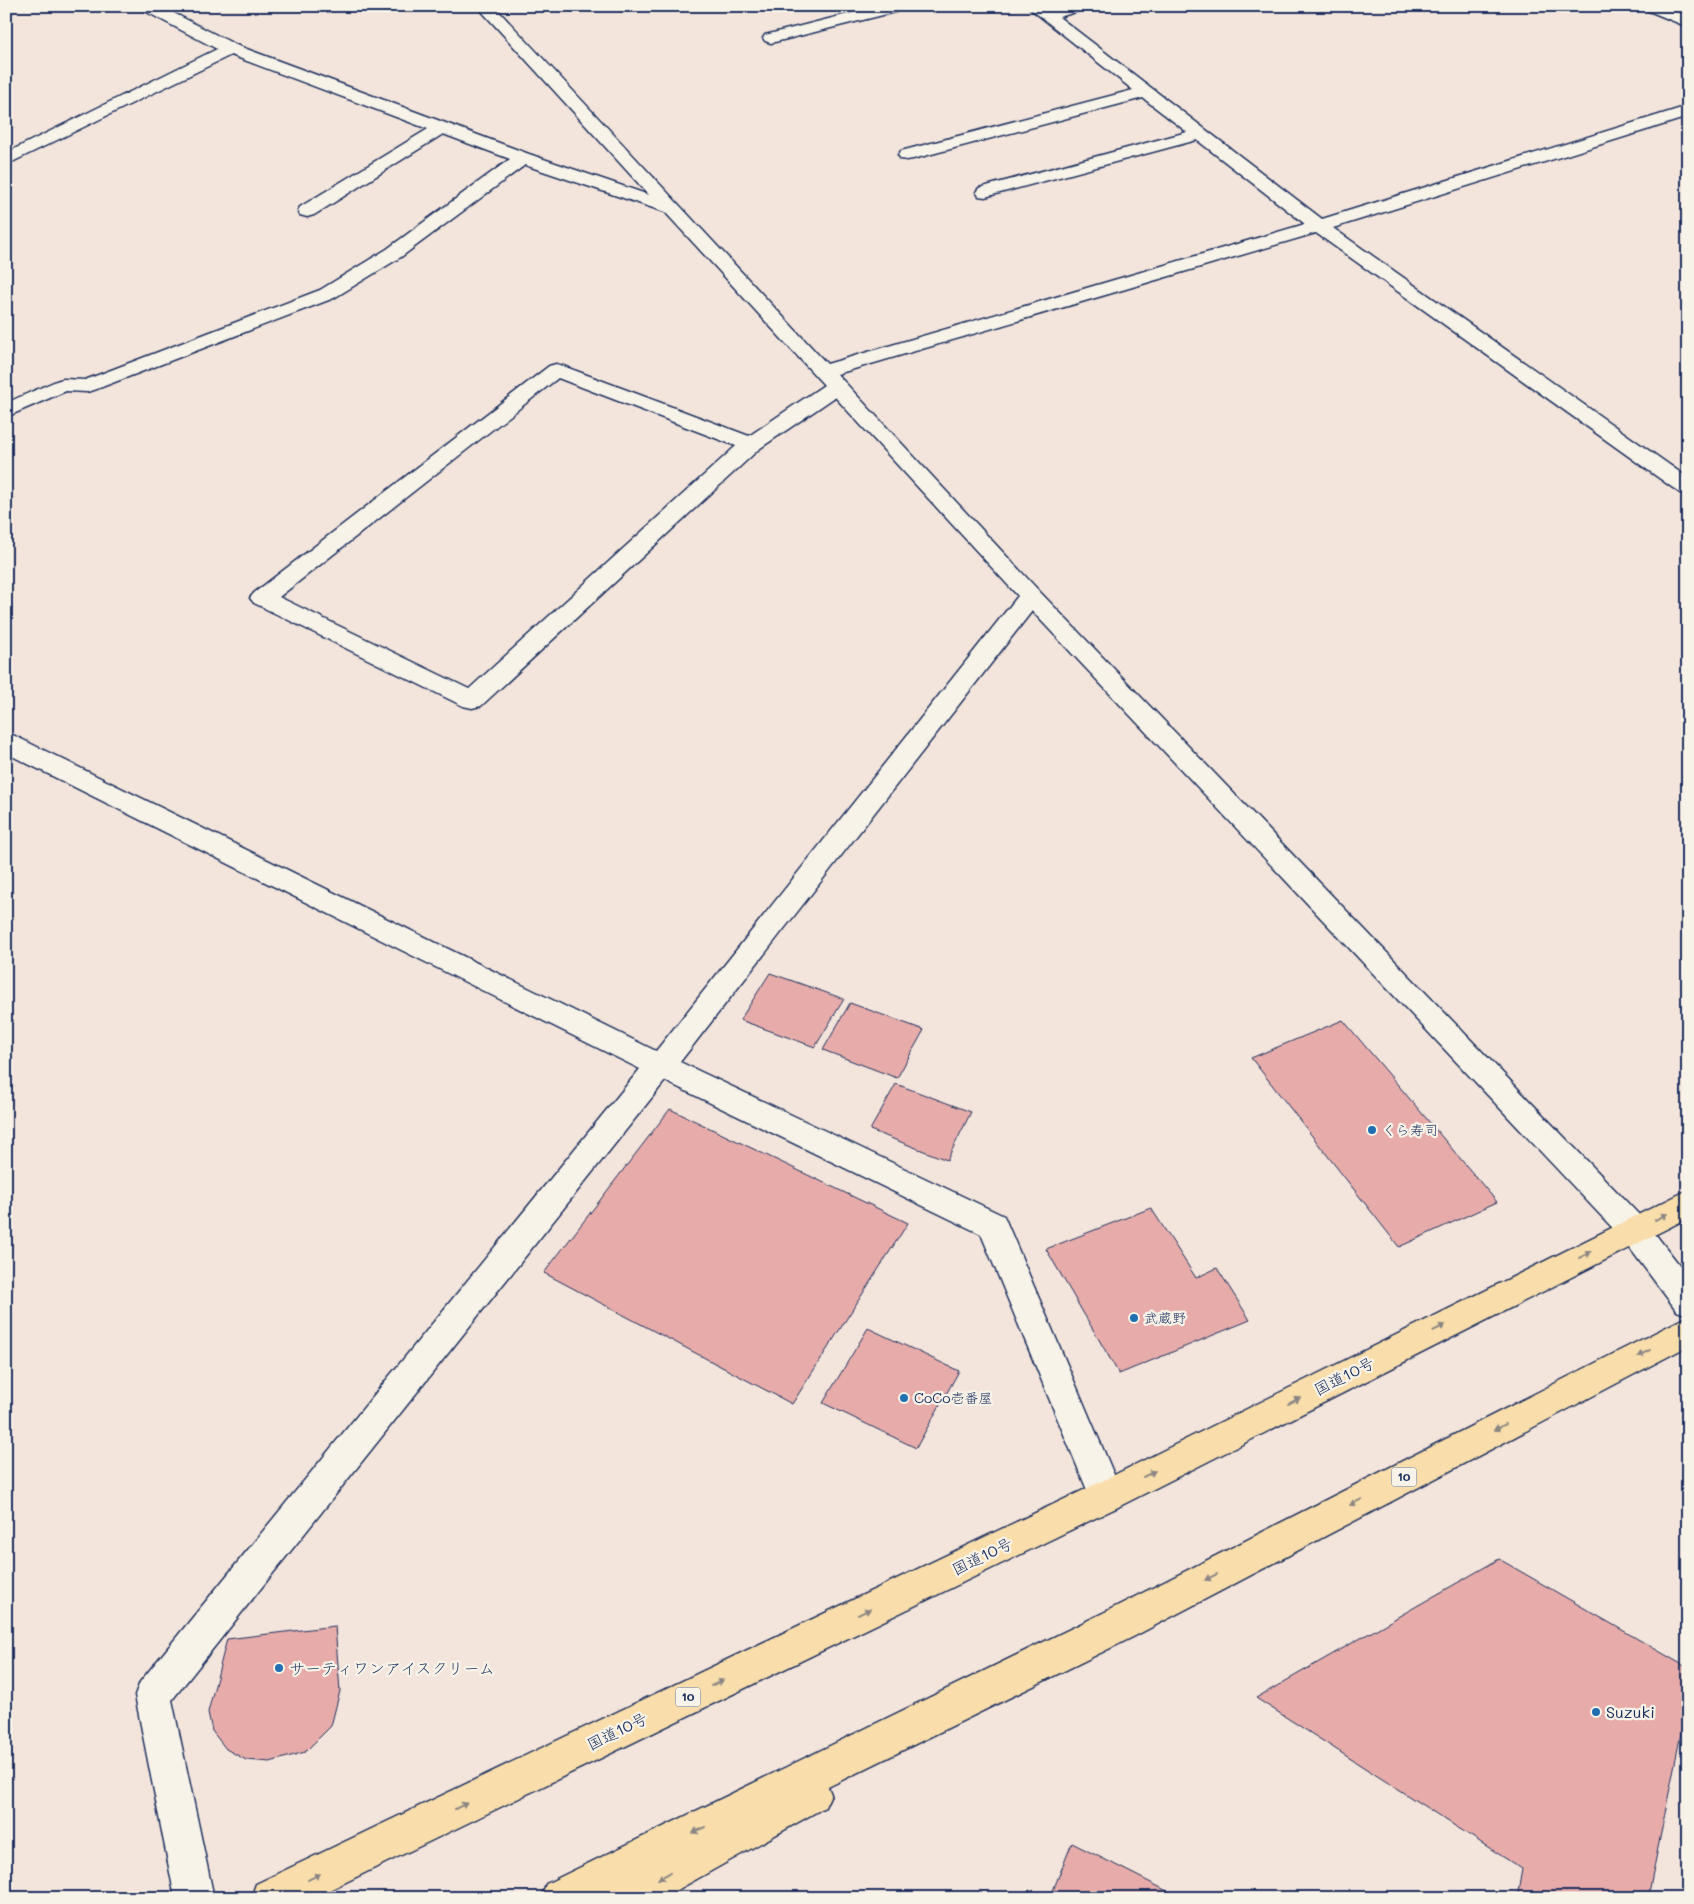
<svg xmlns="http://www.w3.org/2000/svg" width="1694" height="1904" viewBox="0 0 1694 1904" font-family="Mali,'Klee One',sans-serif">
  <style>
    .building { fill: #e7acaa; stroke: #1b2f5e }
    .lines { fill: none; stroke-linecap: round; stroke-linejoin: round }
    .street-casing { stroke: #1b2f5e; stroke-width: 3 }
    .secondary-casing { stroke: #1b2f5e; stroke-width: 3 }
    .highway-casing { stroke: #1b2f5e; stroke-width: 3 }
    .street { fill: #f7f3e8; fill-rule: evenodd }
    .secondary { fill: #f7f3e8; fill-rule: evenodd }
    .highway { fill: #f9deab; fill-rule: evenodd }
    .oneway { fill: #8a8684 }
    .poi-dot { fill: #1f6fb2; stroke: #f7f3e8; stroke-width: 2 }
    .labels { text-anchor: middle; stroke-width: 4.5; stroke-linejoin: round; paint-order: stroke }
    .shield { fill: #f7f3e8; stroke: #5d6a87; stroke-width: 1 }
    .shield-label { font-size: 12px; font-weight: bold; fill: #1b2f5e }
    .poi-label { font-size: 14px; fill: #1b2f5e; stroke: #f7f3e8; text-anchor: start }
    .near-street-label { font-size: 16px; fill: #1b2f5e; stroke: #f7f3e8 }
    .near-poi-label { font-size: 16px; fill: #1b2f5e; stroke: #f7f3e8; text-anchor: start }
  </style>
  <rect width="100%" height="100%" fill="#f4e5dc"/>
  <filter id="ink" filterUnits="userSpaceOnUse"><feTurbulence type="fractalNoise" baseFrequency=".02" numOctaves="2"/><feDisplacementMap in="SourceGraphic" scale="10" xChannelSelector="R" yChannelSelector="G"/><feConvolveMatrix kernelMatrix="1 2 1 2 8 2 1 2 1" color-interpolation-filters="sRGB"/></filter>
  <g filter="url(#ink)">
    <!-- building -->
    <path class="building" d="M770,973L844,999L815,1047L740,1020Z
      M850,1003L924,1030L897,1078L823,1050Z
      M1343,1020L1497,1202L1399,1247L1251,1058Z
      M896,1084L971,1112L947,1160L870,1130Z
      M670,1109L908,1223L792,1404L544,1273Z
      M1151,1208L1196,1278L1217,1268L1250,1320L1119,1374L1046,1249Z
      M868,1328L959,1371L916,1448L823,1403Z
      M1499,1559L1688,1668V1698L1648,1898H1517L1522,1869L1256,1698Z
      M335,1626L340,1691L331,1726L305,1752L270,1762L246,1760L226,1749L212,1731L208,1712L227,1639Z
      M1072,1843L1181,1898H1050Z"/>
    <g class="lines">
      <defs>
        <path id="street" d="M139,6H160L236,45L529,154L649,195L477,6H494L827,364L1305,224L1197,140L985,197L979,196L976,192L979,188L1187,132L1143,98L913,159L907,160L901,159L898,155L901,151L1133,90L1027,6H1045L1049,9L1061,6H1088L1086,9L1059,17L1322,219L1688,106V117L1333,228L1688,478V495L1680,493L1316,233L837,374L1039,591L1645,1221L1688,1276V1315L1677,1311L1623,1239L1032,611L680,1062L1004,1216L1123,1496L1118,1507L1106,1512L1094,1507L981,1234L665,1081L172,1700L214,1898H175L135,1695L140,1682L640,1069L6,753V733L15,736L656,1051L1018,596L835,397L759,449L481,706L472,708L463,706L254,603L250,598L254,593L549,366L556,364L563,366L749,436L824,385L665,212L525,165L401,257L334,298L94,390L87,392L66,391L6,417V403L56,381L63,379L85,380L320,290L387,249L510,159L443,134L314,215L307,217L300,215L298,211L300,207L428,129L231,55L6,165V153L217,49L141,9ZM558,378L736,446L469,689L279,597Z
          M880,6H909L907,9L771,43L765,41L763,38L765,35Z"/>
        <path id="secondary" d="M1642,6H1664L1688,16V27L1644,9Z"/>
        <path id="highway" d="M1688,1190V1218L1118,1507L313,1898H251L256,1884L1094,1485Z
          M1688,1316V1346L1133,1637L828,1787L831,1794L825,1807L663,1898H541L546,1884L1107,1611Z"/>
      </defs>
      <!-- street casing -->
      <use href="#street" class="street-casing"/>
      <!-- secondary casing -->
      <use href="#secondary" class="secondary-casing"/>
      <!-- highway casing -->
      <use href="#highway" class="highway-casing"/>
      <!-- street -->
      <use href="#street" class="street"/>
      <!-- secondary -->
      <use href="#secondary" class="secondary"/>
      <!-- highway -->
      <use href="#highway" class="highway"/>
    </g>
    <!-- one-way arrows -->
    <defs><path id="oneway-solid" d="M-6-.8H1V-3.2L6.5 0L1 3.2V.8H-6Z" transform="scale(1.25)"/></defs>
    <g class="oneway">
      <use href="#oneway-solid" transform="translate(1661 1217) rotate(-27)"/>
      <use href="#oneway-solid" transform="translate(1585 1255) rotate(-27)"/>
      <use href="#oneway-solid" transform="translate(1439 1328) rotate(-27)"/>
      <use href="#oneway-solid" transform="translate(1644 1353) rotate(153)"/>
      <use href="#oneway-solid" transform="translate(1294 1401) rotate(-27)"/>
      <use href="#oneway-solid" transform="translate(1500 1427) rotate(153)"/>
      <use href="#oneway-solid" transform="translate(1149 1474) rotate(-27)"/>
      <use href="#oneway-solid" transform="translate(1356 1502) rotate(153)"/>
      <use href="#oneway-solid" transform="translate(1211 1577) rotate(153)"/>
      <use href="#oneway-solid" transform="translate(864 1612) rotate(-26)"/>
      <use href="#oneway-solid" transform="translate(717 1683) rotate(-26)"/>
      <use href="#oneway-solid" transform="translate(461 1806) rotate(-26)"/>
      <use href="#oneway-solid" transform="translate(699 1830) rotate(154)"/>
      <use href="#oneway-solid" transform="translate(664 1876) rotate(151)"/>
      <use href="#oneway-solid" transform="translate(314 1877) rotate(-26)"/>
    </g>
  </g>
  <!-- markers -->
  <g class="poi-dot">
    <circle cx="1372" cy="1130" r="5"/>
    <circle cx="1134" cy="1318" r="5"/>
    <circle cx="904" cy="1398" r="5"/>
    <circle cx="279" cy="1668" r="5"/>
    <circle cx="1596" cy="1712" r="5"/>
  </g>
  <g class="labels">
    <!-- shield labels -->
    <g class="shield">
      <rect x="1391.5" y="1467.5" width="25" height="19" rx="4"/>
      <rect x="675.5" y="1687.5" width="25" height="19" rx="4"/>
    </g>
    <g class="shield-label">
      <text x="1404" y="1481">10</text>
      <text x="688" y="1701">10</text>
    </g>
    <!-- poi labels -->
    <g class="poi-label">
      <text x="1382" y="1135">くら寿司</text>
      <text x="1144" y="1323">武蔵野</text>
      <text x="914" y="1403">CoCo壱番屋</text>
    </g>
    <!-- near-street labels -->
    <g class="near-street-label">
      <text transform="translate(1344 1376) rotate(-27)" y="6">国道10号</text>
      <text transform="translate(982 1556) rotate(-26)" y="6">国道10号</text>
      <text transform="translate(617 1731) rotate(-26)" y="6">国道10号</text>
    </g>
    <!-- near-poi labels -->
    <g class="near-poi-label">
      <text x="289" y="1674">サーティワンアイスクリーム</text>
      <text x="1606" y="1718">Suzuki</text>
    </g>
  </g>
  <!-- margin -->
  <rect width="1694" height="1904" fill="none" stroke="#f7f3e8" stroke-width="25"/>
  <rect x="12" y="12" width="1669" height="1879" fill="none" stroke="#1b2f5e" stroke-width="2" filter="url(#ink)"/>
</svg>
